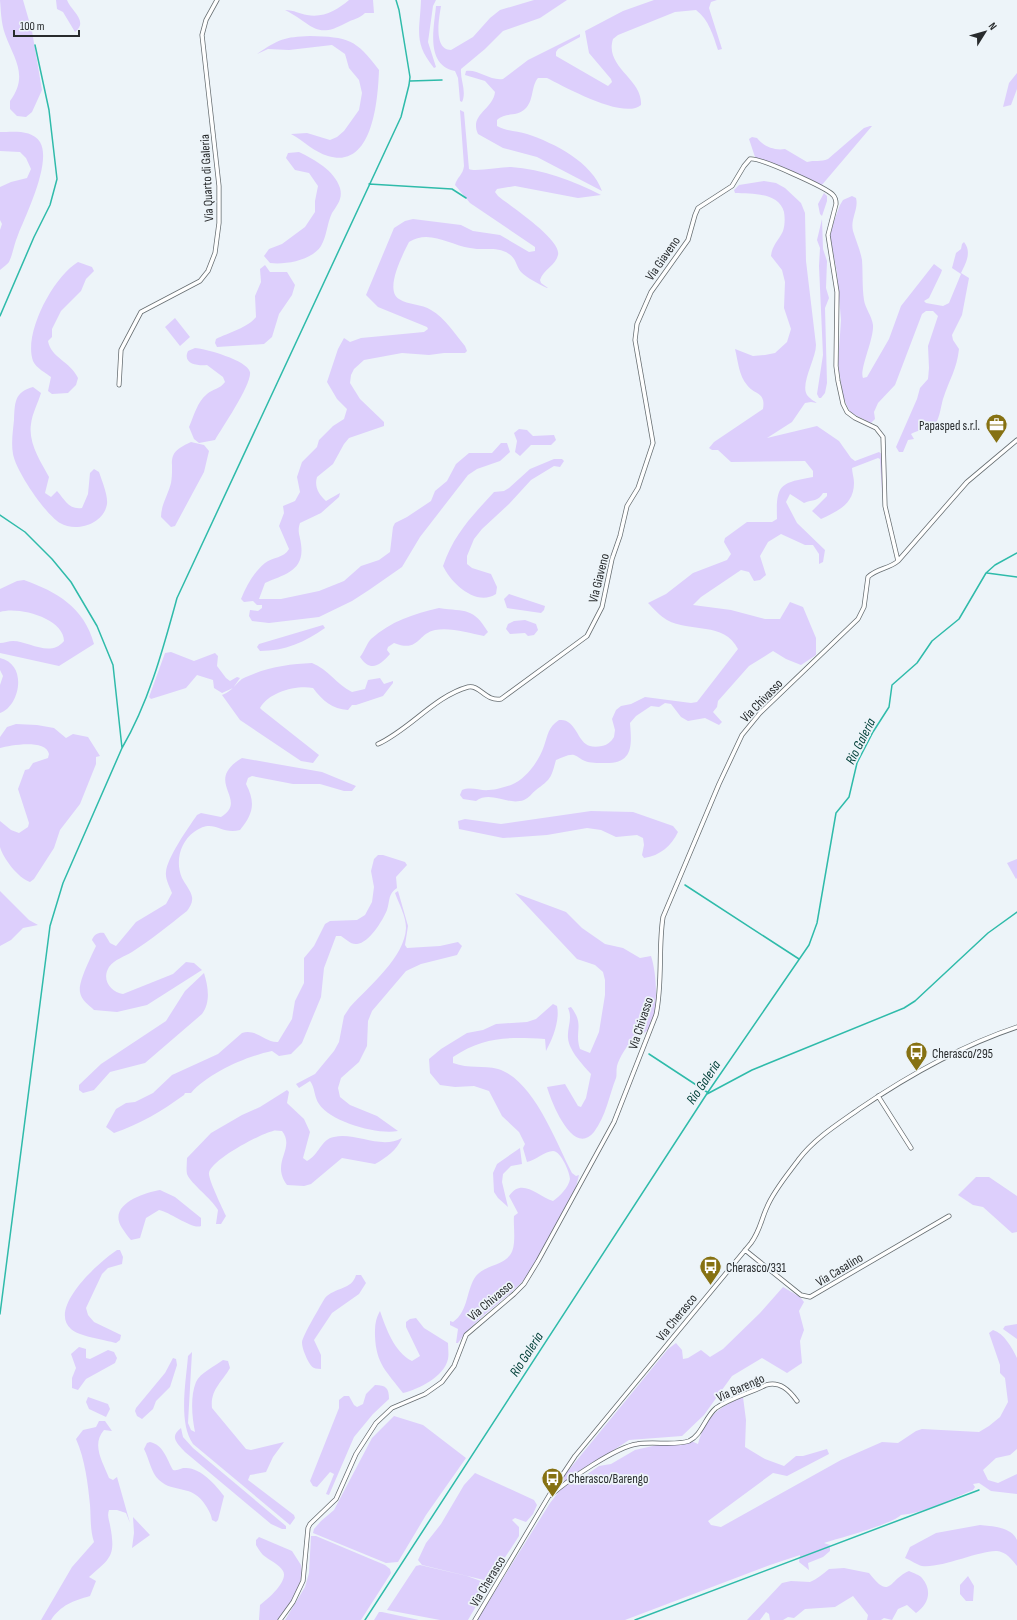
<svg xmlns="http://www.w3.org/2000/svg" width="1017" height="1620" viewBox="0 0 1017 1620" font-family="'Sofia Sans Condensed',sans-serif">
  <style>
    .green { fill: #ddcffc }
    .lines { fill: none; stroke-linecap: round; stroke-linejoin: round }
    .stream { stroke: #2fbbaa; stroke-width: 1.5 }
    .street-casing { stroke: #666d71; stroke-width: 5 }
    .street { stroke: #fff; stroke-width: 3.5 }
    .labels { text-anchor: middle; stroke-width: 3.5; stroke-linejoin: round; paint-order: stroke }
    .street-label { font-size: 13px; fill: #282b2d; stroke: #edf4f9 }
    .poi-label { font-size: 13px; fill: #282b2d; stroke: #edf4f9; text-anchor: start }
    .water-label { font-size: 14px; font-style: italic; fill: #06433c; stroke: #edf4f9 }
  </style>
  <rect width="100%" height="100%" fill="#edf4f9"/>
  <!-- green -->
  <path class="green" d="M0,0H23L32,31L42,90L32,112L26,117L17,116L10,109V101C29,75 14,59 5,34C1,23 1,11 0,0Z
    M56,0H67C71,11 89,21 75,32L63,12L57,9Z
    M349,0H373L374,13H365C359,19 353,19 346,23C315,40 313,24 285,10C294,10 300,14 307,15C324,18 337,10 349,0Z
    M421,0H436L433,6L428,42L436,67L434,68C413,42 420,31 421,0Z
    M534,0H567L540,18L503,31L485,49L461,69C460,80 467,91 462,102L460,101L458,78L455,71C425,65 434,28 436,6H441C439,18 433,50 451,50L473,37L490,18L500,10Z
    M654,0H717L711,2L709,8L722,49L718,50C713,35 709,20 696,10L675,12L618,35L613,39C604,67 643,79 641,105C624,120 565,87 547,78H538C531,86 534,101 525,109C517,117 505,112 497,120V126C506,131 517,131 527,134C554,143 592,162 602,191L537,157L503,148L478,134C469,114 493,110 495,92L485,81L465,75L466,71C478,69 490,81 503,79L528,60L580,34V37L558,49L556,52V56L608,86L612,82L611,79L589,53L585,31L623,11Z
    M310,36C348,37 356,39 379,70C378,99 373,170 328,156C314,152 304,141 291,134L307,133L330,140L337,137L344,131L359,110L362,93L359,80L349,68L345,54L332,45L289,50L268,49L257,54C279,39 284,37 310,36Z
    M1017,73V89L1011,105L1003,107L1009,83Z
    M460,110L464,112L469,169C474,172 502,167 511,167C542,169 574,181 601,195L578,198L515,186L497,189L495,192L498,196C510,206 562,240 558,255C556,265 543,270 540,280L541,283L548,288H547C539,284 527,278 521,272C516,266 516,258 509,254C497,246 484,251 470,248C450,245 429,229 409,242C403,254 384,290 399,299C408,305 422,304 431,310C445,318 455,334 465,346L467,351L465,353H444L429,355L402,353L364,360L354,369L351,375L350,383L360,399L384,422V426L349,438L344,444L333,464L317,477C314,487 319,495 326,501L340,493L339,497L321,513L300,523C297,532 300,535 301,544C305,571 285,574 265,583L259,599H281L319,591L344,581L361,566L379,560L390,552L393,527L395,523L407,517L431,501L435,491L447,481L456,464L469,453H492L501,443H507L510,452L500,461L477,469L468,475L420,537L402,567L369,590L352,601L319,617L269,623L252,621L249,616L250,610L258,611L262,608V605H257L253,601L244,602L241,599C247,585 253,573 265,563C273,557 284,558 289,549L279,526L284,513L283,506L295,501L300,492L297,477L302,462L317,447L319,440L333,426L344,419L347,409L337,399L327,382L338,349L344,338L350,342L361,338L424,332L428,329L427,327L378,307L366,295L394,228L405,221L413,219L461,225L473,231L500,235L529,252L535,251V247L470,203L455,185C457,177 463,175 464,166Z
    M870,126H872L821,186L755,157L749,139L752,137L757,138C763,146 774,151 785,149L807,162C814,160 821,162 828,159L864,128Z
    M0,132C12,132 32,129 40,142C52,162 26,215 18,235C14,244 13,254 9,262C7,265 3,267 0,270V230L2,224L0,220V187L11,182L27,178L31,169L26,158L20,152L0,151Z
    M299,152C315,160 334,170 340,188C343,199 337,205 332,213C327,223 327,236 321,246C312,260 286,265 270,263L264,256L269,249L282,244L305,227L315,212V201L318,186L309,173L295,170L286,158L288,153Z
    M764,181L776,183L785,188L801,203L805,213L806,261L816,345C816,359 800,384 807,395C809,398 814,401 817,403L811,402L805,403L792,422L767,438L817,426L839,441L851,458L855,461L879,452L883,455V493H882L880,459L878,458L852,468C852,472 854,478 854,483C854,504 838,511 821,519L812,511L827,496V493H823C818,502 813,499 804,503L790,494L786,502L797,523L825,550L823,562L819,564V554L813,545H805L781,534L768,542L760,556L766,575L760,580L754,581L749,572L741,570L701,597L693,605L731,610L765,619H780L790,602L803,607L816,638V655L801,665L786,659L773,651L749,666L718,701L717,707L713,712L722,722L719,725L705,718L688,721L681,717L671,704L665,703L659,707L651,706L636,716L630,723C632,747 633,764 603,763C598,763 590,763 585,761C581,760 578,756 574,755C568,754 562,758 556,760C551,778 551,779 536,790C532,793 529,798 524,800C507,806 491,790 476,801L463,799L460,795L462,790C471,786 480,791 489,790C496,790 505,787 511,785C526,779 539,761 544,746C548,735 548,727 559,720C562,720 565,720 568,722C581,731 579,751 602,746C607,745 611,742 614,737L615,730L612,719L616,710L621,706L631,704L645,697L691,703L697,702L738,649C724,621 690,633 667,620C660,616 654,609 648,603L666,594L693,573L727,560L731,554L724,542L725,538L747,522H772L777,519C776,485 779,483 813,477V471L805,461L731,462L718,450H712L709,448L714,442L763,409C766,391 754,395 747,385C739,376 738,361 735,349L753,356L765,355L775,353L787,342L791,329L784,308L785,282L782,270L771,256C772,245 779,240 783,231C785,225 785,218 784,212C779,192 752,194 735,193L734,190L739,185Z
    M824,193L827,196V201L822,216L820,214L818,204Z
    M852,196L856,198C859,209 850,219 853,231C856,241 860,249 862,260C863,273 862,286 864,300C865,308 872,316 873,325C874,339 859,370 863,378L867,377L889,339L901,306L934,264L942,270L941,273L929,298L924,301L926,303L943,306L949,303L961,274L952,268L956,253L961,249L962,244L964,242C972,252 966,263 961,273L969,278L962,315L952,335L953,340L959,349C957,369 949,380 943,399C941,406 940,416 936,423C931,430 918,429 911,434L914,439L908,440L903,452H899L896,447L917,399L920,388L928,379L929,368L928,346L938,316L933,311H926L922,314L895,385L878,403L874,412L875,419L871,423L851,413L847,406L843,396L838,364L841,320L837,273L830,236L834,221L840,205L843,200Z
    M822,219L823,249L827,261L826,288L829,298L825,308L827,383L825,393L821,398H819L817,394L823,355L819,266L820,248L817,240Z
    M78,262L92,267L94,271L86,279L81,291L61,311L52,329V337L48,341C51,358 70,361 78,378L76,385L68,393L52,394L48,391L51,377C46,373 36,368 33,361C23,333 54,276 78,262Z
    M265,265L270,272H287L295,285L292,295L279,314L272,337L264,344L217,347L215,343L216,339C228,333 249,327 256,317L255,296L261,282L260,269Z
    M175,318L190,337L180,346L165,327Z
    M195,348C206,349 247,360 250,372C252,384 222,428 215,440L199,443L194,439L189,427C194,416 197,402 207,394C213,389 220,389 225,382L223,377L207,365C198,366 182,364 188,351Z
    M33,387L41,393C38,403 32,414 31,424C28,443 41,462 49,477L45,493L51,497L57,491C65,500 69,510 82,508L88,494L90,473L94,469L99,472C102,481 108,495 107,504C104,524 76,533 60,523C45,514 16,471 13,454C11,443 13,430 14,420C15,403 14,392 33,387Z
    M519,429L527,430L533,436L554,435L556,440L551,445H531L520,456L515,452L517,441L514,433Z
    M191,442L204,445L209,451L204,472L175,526L171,527L161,517C161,505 168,495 171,483C175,460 164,454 191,442Z
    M554,459H562L564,461L560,467L554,466L531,480L509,504L482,529L474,539L467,556V564L472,568L491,574L497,587L496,594C476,607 451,583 443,566C454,534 472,516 494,492L504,491L509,488L530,469Z
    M24,580C57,592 84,607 94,644L59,666L0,653V643C4,643 9,641 13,641C29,641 50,658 64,641C64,618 18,606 0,612V589L17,581Z
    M509,594L545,606L544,610L541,613L507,608L504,599Z
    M439,608C466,612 473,607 488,632L484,636C469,633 450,627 435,630C417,634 419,653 394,643L388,647L387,650L390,654C380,665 371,673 360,657C364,652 367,643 371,639C391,621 414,614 439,608Z
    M525,620L536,624L538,630L534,635L528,636L525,633L510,634L506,629L508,624L514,621Z
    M323,625L325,628C305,642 285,651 260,651L257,647L259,644Z
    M171,652L194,661L215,653L218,656L217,666L226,678L230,681L237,677L240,678L233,688L222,693L214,688L213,680L197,675L186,688L151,699L149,697L165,653Z
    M0,658C29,665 19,707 0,713V685L3,676L0,670Z
    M312,663C328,669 336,684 352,692L365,689L368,680L380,678L384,684L393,681V683L383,696L356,705H352L348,710C332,709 323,701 313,688C296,685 269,692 260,708L262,710L319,755L313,763L301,761L240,720L222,695C235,690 237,680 246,677C268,667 289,664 312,663Z
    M16,724L37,725L54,728L66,738L73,734L88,737L100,756L96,757V764L80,804L60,830L54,848L34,879L30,882C18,878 3,858 0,847C0,840 0,829 0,821L11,830L19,833L28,827L29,823L18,789L25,770L29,769L33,763L48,758L49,754C46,739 11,745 0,748V737L7,727Z
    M242,758L322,772L356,786L352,791H344L320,784H293L252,776L248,778L246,784C256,803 253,814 240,830C219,835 214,817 194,832C180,842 175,862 182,878C185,884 191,891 192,897C193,902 190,907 187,911C169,925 151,940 132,952C124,957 115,959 109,967C101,980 111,992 123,994L173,974L186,962L194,963L202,970L147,1005L117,1012L94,1010C89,1005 81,1000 80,992C78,982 91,957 96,946L92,940C94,934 99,932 104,933L110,943L116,946L136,922L166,904L172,893C170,887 165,879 166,872C167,858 188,828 197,815L201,813L221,817C250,799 202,782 242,758Z
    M591,811L633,812L673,826L678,832C672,845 660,856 644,858L642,855L644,845L643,838L637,835L616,837L601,830L587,828L547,835L503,838L459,829L458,821L465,819L501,824Z
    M378,855H383L405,862L407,865L396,877L397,888C388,894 390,900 387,910C383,920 369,943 357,944C351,945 346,939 341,936H336L324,968L321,997L302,1043L291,1054L279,1056L272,1051C247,1056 208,1073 191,1093H185L184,1095C162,1111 140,1124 114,1133L106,1127L116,1109L126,1103L135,1102L153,1093L172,1075L218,1054L242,1033C256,1028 265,1043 278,1042L292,1019L295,1001L304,983V958L314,946L325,924L330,921L357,920L365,915L372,902L374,887L371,871L374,859Z
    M1017,859V878L1016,879L1007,863Z
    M0,891L29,920L38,925L23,928L11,940L0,946Z
    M398,891L408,926L405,945L407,948L440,946L458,942L462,946L457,955L421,964L406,971L372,1011L368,1021L367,1046L359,1062L341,1078L338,1088L340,1097L350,1105L377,1116L398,1131C377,1135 331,1122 319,1104C314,1097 315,1087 310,1081L299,1088L296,1084L315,1074L334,1051L339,1042L344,1016L350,1007C369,986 405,957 406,928C406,916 399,904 395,893Z
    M515,893L566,912L582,928L605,944L623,948L640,958L651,956C657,974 659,1012 649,1028C645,1034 639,1035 635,1038C628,1043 619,1058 617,1066C616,1070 617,1075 616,1078C609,1096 606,1116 594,1132C573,1158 551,1101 547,1087L565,1084L578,1106L581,1107L586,1098L591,1074C583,1065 569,1051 568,1038C567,1027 573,1019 568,1008L571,1007C585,1025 574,1031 580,1049L590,1053L599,1032L605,995V980L603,972L595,965L577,959Z
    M204,973C208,986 211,1002 202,1014L145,1063L110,1072L94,1090L83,1093L79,1090V1085L101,1064L166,1021L185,991Z
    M553,1004L557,1006C560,1020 553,1038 546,1051L545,1039C509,1037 484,1036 453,1057V1063C469,1069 483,1065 498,1069C534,1080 556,1143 572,1173L576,1176L579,1175L576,1187L530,1273C509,1299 477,1315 458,1343H456L458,1329L450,1325V1321L453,1322C469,1311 466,1289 476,1276C485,1265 502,1266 510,1255C517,1246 513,1226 514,1216L518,1213L509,1196C522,1177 537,1196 553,1201C559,1197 569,1187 570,1179C570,1173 561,1151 553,1151C545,1151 536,1160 527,1162L523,1148L525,1144L519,1132L502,1116L489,1091L474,1086L455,1087L440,1085L430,1073L429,1059L441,1049L467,1033L483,1030L496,1024L527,1022L536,1019Z
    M287,1090L289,1092L287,1103L304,1119L310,1132L303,1158L307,1161C319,1155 321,1139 334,1137C356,1132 381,1150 402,1138C397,1150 386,1158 375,1164L342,1158L311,1184L304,1186L287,1185C270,1162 296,1149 282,1131C279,1131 275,1130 273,1131C260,1134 211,1160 209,1173C208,1179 223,1209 226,1216L221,1224H216L218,1210C211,1198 191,1184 187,1174C186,1169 187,1163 187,1158L211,1133L242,1115L260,1107Z
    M520,1148L522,1164L511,1166L503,1174L502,1182L508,1207L498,1198L494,1192L493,1173L497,1164Z
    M976,1177H989L1017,1196V1232L1012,1233L983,1207L973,1205L958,1195Z
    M160,1190L175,1197L201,1218V1226C193,1230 170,1212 159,1210L146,1218L140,1238L131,1240C127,1236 125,1232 122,1228C107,1205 143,1193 160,1190Z
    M117,1250H120L123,1257L122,1264L108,1268L102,1274L86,1308L88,1315L94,1322L121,1335L120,1340L116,1343C105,1340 78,1336 71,1329C47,1308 100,1261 117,1250Z
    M356,1275H361L366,1283L359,1294L332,1313L314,1340L321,1355V1369C312,1369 311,1366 307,1359C305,1354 302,1348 302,1342C303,1335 321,1305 325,1298C335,1287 352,1290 356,1275Z
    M783,1287L800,1297L804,1302L799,1311L804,1330L800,1341L802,1363L787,1373L762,1358L732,1376L704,1415L682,1436L629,1440L564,1483L563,1477L668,1349L676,1343L682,1350L683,1359L688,1358L701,1350L710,1357L723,1349L760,1313Z
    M380,1311C386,1328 394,1352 412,1361L420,1356L406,1327V1322L410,1319L416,1318L424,1328L448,1343C448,1348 449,1354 448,1359C444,1377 419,1389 403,1393C387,1372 376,1364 375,1336C375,1326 375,1320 380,1311Z
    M1017,1324V1339L1003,1329L1005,1326Z
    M993,1330C1004,1333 1012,1348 1017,1358V1449L1010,1455L996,1458L983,1470L988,1480L998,1483L1017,1474V1494L991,1491L979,1483L973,1484L975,1487L973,1490C951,1499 925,1513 901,1515C892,1524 840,1538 824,1543L830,1545V1551L823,1557L808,1563L809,1570L799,1562L800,1555L770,1565L625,1620H477L550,1503L564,1485L583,1477L599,1466L611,1464L635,1450L657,1445H680L691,1441L698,1444C705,1418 718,1407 743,1397L746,1420L745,1447L765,1459L784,1466L796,1456H803L827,1449L829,1454L787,1476L773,1473L708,1521L711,1525L721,1527L841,1460L882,1442L898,1443L916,1431L922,1429L979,1432L989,1426L1000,1417L1008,1402L1005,1378L1000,1373V1365L989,1333Z
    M79,1347L86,1349V1358L90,1359L108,1350L114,1352L117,1358L115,1363L86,1379L78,1390L72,1388V1378L76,1368L71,1354Z
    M192,1352L188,1423L191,1430L195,1432C192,1417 190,1397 196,1382C200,1373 215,1366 223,1360L228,1361L230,1368C222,1382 210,1390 212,1408L246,1449L251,1450L284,1442L273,1457L266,1472L250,1475L248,1480L294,1515L295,1518L290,1525L193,1444C178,1422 186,1382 188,1356Z
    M173,1358L176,1359L177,1365L170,1387L156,1401L153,1409L142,1419L137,1416L135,1411L136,1408L165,1373Z
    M375,1385C386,1385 389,1388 389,1399L373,1414L354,1437L329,1495L326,1494L334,1474L330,1472L317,1487L313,1486L310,1481L339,1408V1400L344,1396H349L354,1405L357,1407L363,1404L366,1394Z
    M88,1397L108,1404L110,1409L106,1417L89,1409L86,1402Z
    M394,1416L423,1425L466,1458L426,1515L398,1562L386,1563L313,1533L314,1529L321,1521L334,1510L372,1438Z
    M99,1421H105L112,1431L104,1430C91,1445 103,1462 109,1478L113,1480L117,1477L130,1523L126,1513L117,1510H109C107,1516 109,1519 110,1525C116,1556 111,1558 89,1577L96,1581L90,1596C73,1601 61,1605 51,1620H41L72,1567L94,1542C90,1530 91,1518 90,1505C88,1484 85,1459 76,1439L83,1430L96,1427Z
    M181,1428L183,1437L193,1448L286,1526V1529H282L271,1524L185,1452C177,1443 169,1437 181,1428Z
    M150,1442C164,1445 167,1460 173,1470C179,1471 180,1468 185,1468C200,1467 216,1485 224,1496L218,1520L216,1522L212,1520C211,1514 209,1511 206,1506C192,1483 174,1494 159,1480C151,1473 149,1458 144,1449L147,1443Z
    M475,1473L534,1500L537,1505L533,1514L526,1522L515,1518L512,1520L519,1527V1536L491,1579L488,1581L422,1565L418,1560L426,1543L441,1524L464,1485Z
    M133,1517L150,1535L132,1548L134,1533Z
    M980,1525C991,1526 1012,1527 1017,1540C1017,1547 1017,1559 1017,1566C1013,1561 1008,1554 1001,1552C989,1546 942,1569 922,1566C917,1565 911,1560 905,1558L910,1547L936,1533Z
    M311,1536H316L385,1565L390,1569L391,1573L361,1620H285L305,1587L309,1573Z
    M259,1537L292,1551L301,1565L302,1575L298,1589L291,1603L278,1620H259L260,1605C267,1600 289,1581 283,1571C279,1564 269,1560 263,1555C260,1552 258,1548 256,1545V1540Z
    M420,1565L467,1576L489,1584L468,1620H440L387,1610L416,1566Z
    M844,1568L869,1573C891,1601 888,1580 909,1571C913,1573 920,1575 922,1578C933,1591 928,1605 916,1613L907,1605L898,1609L892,1620L884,1618L881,1620H867L868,1615L853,1596L835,1607L805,1609L794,1618L788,1617L783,1620H770L769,1614L766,1612L760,1620H747L782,1583L791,1581L810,1582C817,1579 823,1574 829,1569Z
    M968,1576L974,1586L973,1601H966L960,1594V1585Z
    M379,1612H382L419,1620H374Z"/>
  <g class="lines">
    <!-- stream -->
    <path class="stream" d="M410,81L442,80
      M369,184L452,189L466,198
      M0,316L34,237L50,205L57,179L49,110L35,45
      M0,515L25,532L52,559L71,582L97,626L113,665L122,748L63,883L50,926L0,1314
      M987,573L1017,577
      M122,748C149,702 163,649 177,598L401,117L409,85L410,77L399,10L396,0
      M685,885L799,959
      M649,1054L707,1092
      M707,1094L752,1070L904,1008L915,1001L988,933L1017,912
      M365,1620L708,1092L809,945L817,923L836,813L849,797L857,763L873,732L889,707L892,685L917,663L932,641L959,619L986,573L995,565L1017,553
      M635,1620L979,1490"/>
    <defs>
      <path id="street" d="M119,385L121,350L141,312L200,281L208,271L215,253L219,223V186L202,35L206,20L217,0
        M378,744C409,730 435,696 468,687C479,684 486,702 501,699L587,636L602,607L612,559L620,536L627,506L638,488L653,443L635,340L637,324L651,292L688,240L695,215L698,208L732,186L744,166L750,159C759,157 827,188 833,195C836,198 836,201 836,204L828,235L837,292L836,366L838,381L843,404L847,412L855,418L876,428L883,437L885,506L898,561
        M878,1096L911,1148
        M745,1250L801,1295L810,1297L949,1216
        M551,1495C568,1480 616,1447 637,1444C653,1441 675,1446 689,1441C702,1435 705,1417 716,1408C730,1398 750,1393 766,1385C780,1381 789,1390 797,1401
        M280,1620L293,1602L303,1581L308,1528L310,1524L336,1499L356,1454L376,1423L392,1408L425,1394L442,1382L454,1366L466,1335L514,1294L524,1284L538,1261L614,1122L656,1015C663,982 658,949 663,917L719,784L742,735L760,713L858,619L864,607L868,577C877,568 889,569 898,561L967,482L1017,440
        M475,1620L553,1489L575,1456L751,1243C760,1231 761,1220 767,1207C774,1190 788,1174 799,1159C815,1138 838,1124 859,1109C909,1075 960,1046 1017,1027"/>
    </defs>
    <!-- street casing -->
    <use href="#street" class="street-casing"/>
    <!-- street -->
    <use href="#street" class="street"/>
  </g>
  <!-- icons -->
  <defs>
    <symbol id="office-pin" viewBox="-11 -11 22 30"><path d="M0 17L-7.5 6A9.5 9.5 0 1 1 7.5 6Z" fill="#867112" stroke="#edf4f9"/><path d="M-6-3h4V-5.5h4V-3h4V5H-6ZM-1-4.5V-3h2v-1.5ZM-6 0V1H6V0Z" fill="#fff"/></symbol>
    <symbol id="bus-pin" viewBox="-11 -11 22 30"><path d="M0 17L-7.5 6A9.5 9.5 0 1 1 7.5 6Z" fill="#867112" stroke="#edf4f9"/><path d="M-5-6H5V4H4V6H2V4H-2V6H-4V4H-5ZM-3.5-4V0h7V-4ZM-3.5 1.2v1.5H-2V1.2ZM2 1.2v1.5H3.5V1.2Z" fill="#fff"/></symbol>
  </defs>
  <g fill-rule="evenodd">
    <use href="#office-pin" x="984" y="412" width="25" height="34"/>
    <use href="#bus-pin" x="904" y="1040" width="25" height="34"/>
    <use href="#bus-pin" x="698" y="1254" width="25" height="34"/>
    <use href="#bus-pin" x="540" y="1466" width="25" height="34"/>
  </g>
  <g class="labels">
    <!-- street labels -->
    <g class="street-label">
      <text transform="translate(206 178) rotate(-93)" y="5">Via Quarto di Galeria</text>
      <text transform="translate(662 258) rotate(-55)" y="5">Via Giaveno</text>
      <text transform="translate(598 578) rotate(-76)" y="5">Via Giaveno</text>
      <text transform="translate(761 700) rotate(-46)" y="5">Via Chivasso</text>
      <text transform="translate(640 1023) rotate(-72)" y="5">Via Chivasso</text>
      <text transform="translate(839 1269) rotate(-31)" y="5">Via Casalino</text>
      <text transform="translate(490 1300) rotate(-40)" y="5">Via Chivasso</text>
      <text transform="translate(676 1317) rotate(-51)" y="5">Via Cherasco</text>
      <text transform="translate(740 1387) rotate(-24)" y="5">Via Barengo</text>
      <text transform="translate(487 1581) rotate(-59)" y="5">Via Cherasco</text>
    </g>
    <!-- poi labels -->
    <g class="poi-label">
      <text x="980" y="430" text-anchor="end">Papasped s.r.l.</text>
      <text x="932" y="1058">Cherasco/295</text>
      <text x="726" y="1272">Cherasco/331</text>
      <text x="568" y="1483">Cherasco/Barengo</text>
    </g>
    <!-- water labels -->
    <g class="water-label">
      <text transform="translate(860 741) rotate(-63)" y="5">Rio Galeria</text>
      <text transform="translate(703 1082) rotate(-56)" y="5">Rio Galeria</text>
      <text transform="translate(526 1354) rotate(-57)" y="5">Rio Galeria</text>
    </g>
  </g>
  <!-- north arrow -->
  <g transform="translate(985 32) rotate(53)" stroke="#edf4f9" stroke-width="3" paint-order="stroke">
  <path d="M0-3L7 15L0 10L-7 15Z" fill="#282b2d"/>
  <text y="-6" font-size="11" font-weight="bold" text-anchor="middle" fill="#282b2d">N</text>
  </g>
  <!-- scale -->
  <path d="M14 30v6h65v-6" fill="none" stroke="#282b2d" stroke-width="2"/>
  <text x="20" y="30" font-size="12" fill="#282b2d" stroke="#edf4f9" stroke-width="3" paint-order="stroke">100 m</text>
</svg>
